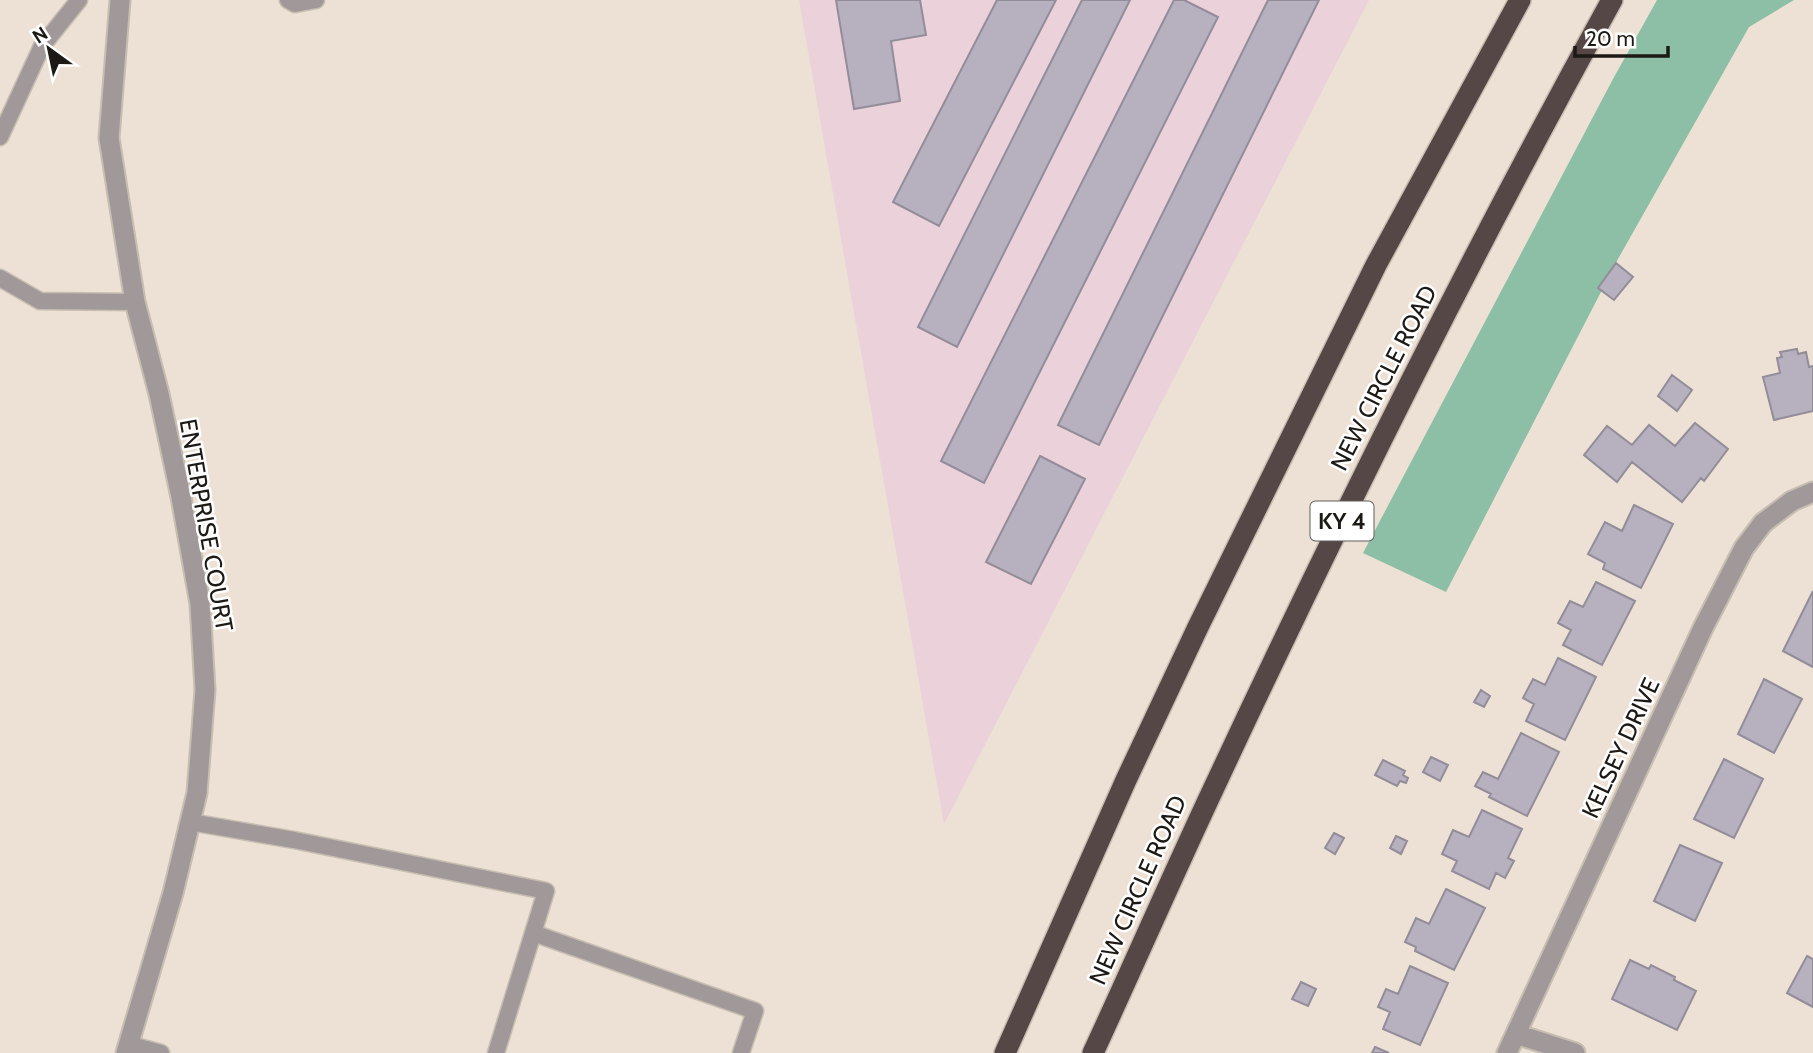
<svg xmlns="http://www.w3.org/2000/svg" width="1813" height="1053" viewBox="0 0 1813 1053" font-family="Cabin,sans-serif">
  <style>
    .commercial { fill: #ead1da }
    .green { fill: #8cbfa5 }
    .building { fill: #b7b0be; stroke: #938c99; stroke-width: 2 }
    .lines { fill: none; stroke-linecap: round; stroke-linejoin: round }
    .service-casing { stroke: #c7bdb1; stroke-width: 19 }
    .minor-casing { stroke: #c7bdb1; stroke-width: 23 }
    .motorway-casing { stroke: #c7bdb1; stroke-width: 24 }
    .service { stroke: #a19999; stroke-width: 16 }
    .minor { stroke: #a19999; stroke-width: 19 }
    .motorway { stroke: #564747; stroke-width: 21 }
    .labels { text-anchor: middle; stroke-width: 5; stroke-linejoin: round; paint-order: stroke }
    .shield { fill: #fff; stroke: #615e5a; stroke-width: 2 }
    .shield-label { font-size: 23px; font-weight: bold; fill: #1d1914 }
    .street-label { font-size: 24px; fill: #1d1914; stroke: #fff }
  </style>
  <rect width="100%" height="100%" fill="#ece1d4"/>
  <!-- commercial -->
  <path class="commercial" d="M799,0H1369L944,824Z"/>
  <!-- green -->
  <path class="green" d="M1657,0H1794L1749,27L1618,259L1446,592L1363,553L1613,79Z"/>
  <!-- building -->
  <path class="building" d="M836,0H920L926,35L891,41L900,101L854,109Z
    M997,0H1056L939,226L893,202Z
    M1082,0H1130L957,347L918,327Z
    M1174,0H1184L1218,17L984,483L941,461Z
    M1268,0H1319L1099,445L1058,425Z
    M1616,263L1633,277L1614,300L1598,288Z
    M1797,349L1798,354L1806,352L1809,367L1813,366V411L1774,420L1763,377L1780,373L1777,358L1782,357L1780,352Z
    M1672,375L1692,390L1677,411L1658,396Z
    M1695,423L1728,449L1704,481L1701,478L1682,502L1632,462L1617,482L1584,455L1607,426L1632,445L1649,425L1675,446Z
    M1040,456L1085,479L1031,584L986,562Z
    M1634,505L1673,524L1641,588L1603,569L1605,563L1588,554L1605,522L1622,531Z
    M1596,582L1635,601L1602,665L1563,645L1571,630L1558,623L1570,601L1583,607Z
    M1813,591V667L1783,651Z
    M1558,658L1596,677L1565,740L1526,721L1534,704L1523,698L1533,679L1545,685Z
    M1764,679L1802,699L1774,753L1738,734Z
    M1481,690L1490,696L1484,707L1474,702Z
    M1521,733L1559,752L1527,816L1489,797L1491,794L1475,786L1483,772L1498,779Z
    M1431,757L1448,765L1440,781L1423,772Z
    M1724,759L1763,779L1734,838L1694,819Z
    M1383,760L1405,771L1403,775L1408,778L1406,783L1400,781L1397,786L1375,775Z
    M1482,810L1522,829L1508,858L1514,861L1505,878L1496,873L1489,889L1452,871L1457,861L1442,854L1453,830L1469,837Z
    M1334,833L1344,838L1335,854L1325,848Z
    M1396,836L1407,841L1401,854L1390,848Z
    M1680,845L1722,863L1695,921L1654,901Z
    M1446,889L1485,908L1454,970L1415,951L1416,947L1405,942L1416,918L1429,924Z
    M1807,956L1813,959V1007L1787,993Z
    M1630,960L1649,969L1651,965L1675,977L1674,980L1696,991L1677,1030L1612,999Z
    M1410,966L1448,983L1420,1045L1383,1029L1390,1012L1378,1007L1386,989L1398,994Z
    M1301,982L1316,989L1308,1006L1292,999Z
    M1375,1047L1389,1053H1372Z"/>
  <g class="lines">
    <defs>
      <path id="service" d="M288,0L295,4L316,0
        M0,137L42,46L79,0
        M0,278L40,301L135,302
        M190,822L294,840L546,891L496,1053
        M533,933L755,1011L741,1053
        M128,1044L161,1053"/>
      <path id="minor" d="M120,0L109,138L135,302L159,394L181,497L200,604L205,690L197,793L173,893L126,1053
        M1516,1034L1575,1053
        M1507,1053L1703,628L1744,548L1763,523L1792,501L1813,492"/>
      <path id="motorway" d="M1005,1053L1126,780L1198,627L1376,265L1520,0
        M1093,1053C1135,962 1175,870 1218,779C1341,516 1471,255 1612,0"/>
    </defs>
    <!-- service casing -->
    <use href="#service" class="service-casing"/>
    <!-- minor casing -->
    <use href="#minor" class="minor-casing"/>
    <!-- motorway casing -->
    <use href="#motorway" class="motorway-casing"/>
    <!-- service -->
    <use href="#service" class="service"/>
    <!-- minor -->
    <use href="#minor" class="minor"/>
    <!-- motorway -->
    <use href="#motorway" class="motorway"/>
  </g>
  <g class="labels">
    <!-- shield labels -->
    <rect class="shield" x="1310.5" y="501.5" width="63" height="39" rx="5"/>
    <g class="shield-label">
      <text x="1342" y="529">KY 4</text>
    </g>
    <!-- street labels -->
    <g class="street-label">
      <text transform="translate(1384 378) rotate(-63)" y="8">NEW CIRCLE ROAD</text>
      <text transform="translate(206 525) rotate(80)" y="8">ENTERPRISE COURT</text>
      <text transform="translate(1621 748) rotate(-65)" y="8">KELSEY DRIVE</text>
      <text transform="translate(1138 890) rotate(-66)" y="8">NEW CIRCLE ROAD</text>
    </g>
  </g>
  <!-- north arrow -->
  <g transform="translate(49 49) rotate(327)" stroke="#ffffff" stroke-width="5" paint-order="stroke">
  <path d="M0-5L12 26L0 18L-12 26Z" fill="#1d1914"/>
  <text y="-10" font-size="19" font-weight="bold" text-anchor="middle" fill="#1d1914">N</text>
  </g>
  <!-- scale -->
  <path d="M1575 46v10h93v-10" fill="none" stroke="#1d1914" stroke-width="3.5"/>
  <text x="1586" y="46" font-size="21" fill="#1d1914" stroke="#ffffff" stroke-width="5" paint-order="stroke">20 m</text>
</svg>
